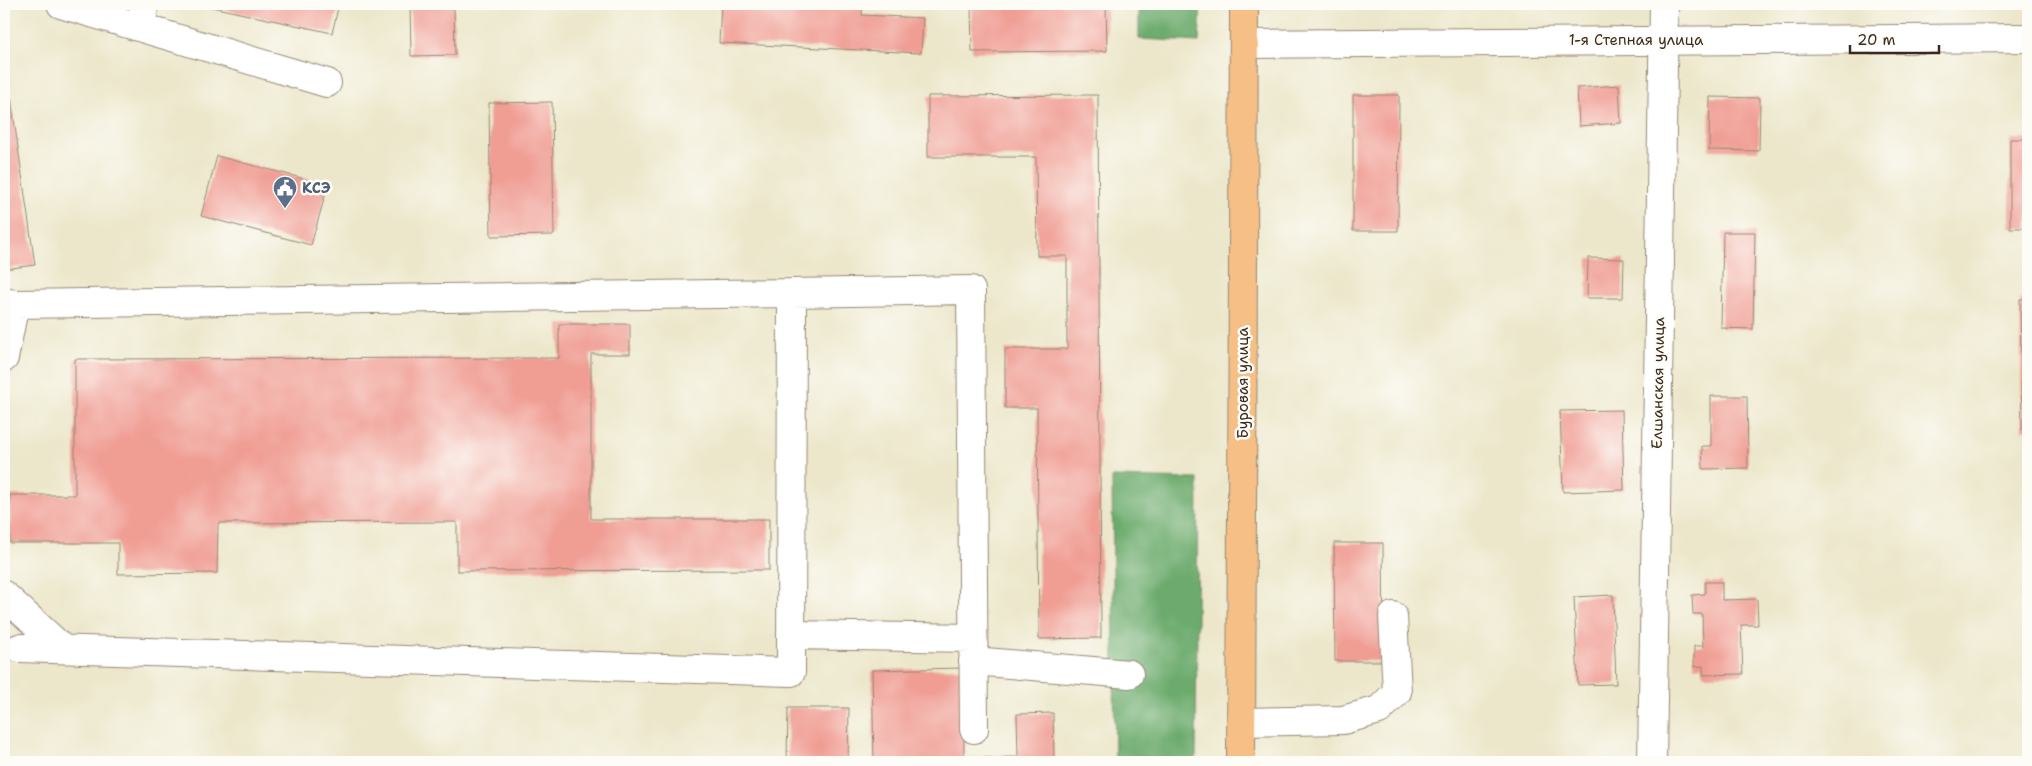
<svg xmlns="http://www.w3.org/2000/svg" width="2032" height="766" viewBox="0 0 2032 766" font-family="'Shantell Sans',sans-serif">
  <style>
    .forest { fill: #6cab6d; stroke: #546a46 }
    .building { fill: #f09e94 }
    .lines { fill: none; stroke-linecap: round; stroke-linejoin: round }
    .minor-casing { stroke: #948874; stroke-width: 30 }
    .major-casing { stroke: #948874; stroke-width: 30 }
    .minor { stroke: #fff; stroke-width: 28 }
    .major { stroke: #f5bf86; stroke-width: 28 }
    .labels { text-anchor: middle; stroke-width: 5; stroke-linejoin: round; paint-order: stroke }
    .street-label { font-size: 15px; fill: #3b2a1e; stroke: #fdfcf7 }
    .service-label { font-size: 15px; font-weight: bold; fill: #4e5e75; stroke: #fdfcf7; text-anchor: start }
  </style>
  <rect width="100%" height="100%" fill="#fdfcf7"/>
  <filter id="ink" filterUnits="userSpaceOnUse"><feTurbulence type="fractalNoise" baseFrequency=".02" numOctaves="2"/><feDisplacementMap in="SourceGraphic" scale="10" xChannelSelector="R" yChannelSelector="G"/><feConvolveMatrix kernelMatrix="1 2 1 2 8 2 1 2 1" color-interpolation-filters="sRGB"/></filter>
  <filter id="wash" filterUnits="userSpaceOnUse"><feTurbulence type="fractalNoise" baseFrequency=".0096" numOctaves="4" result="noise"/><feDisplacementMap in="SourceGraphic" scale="20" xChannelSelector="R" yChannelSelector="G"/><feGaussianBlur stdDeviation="1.12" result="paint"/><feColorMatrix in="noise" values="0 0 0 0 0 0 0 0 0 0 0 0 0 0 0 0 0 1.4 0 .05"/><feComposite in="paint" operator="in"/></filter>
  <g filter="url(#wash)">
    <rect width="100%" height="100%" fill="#ece7cb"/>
    <!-- forest -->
    <path class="forest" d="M1139,4H1201L1199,42L1139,39Z
      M1112,477L1198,479L1196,762H1115Z"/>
    <g id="blocks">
      <!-- building -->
      <path class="building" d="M198,4H339L332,33Z
        M410,4H454L455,55L411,56Z
        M721,4H863L862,15L923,18L921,53L719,43Z
        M971,4H1106L1107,51L972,52Z
        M1619,85L1621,123L1579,126L1577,88Z
        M1098,95L1101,638L1039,639L1037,408H1005V349H1067V256H1037L1036,157H928V96Z
        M1353,95H1399L1398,231H1353Z
        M1710,97L1760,98L1759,151L1709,150Z
        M11,99L35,265L4,269V100Z
        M552,102L554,235L491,236L489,103Z
        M2010,139H2028V228H2010Z
        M217,156L328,185L311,245L201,216Z
        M1723,232H1755L1753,329L1721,328Z
        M1588,258L1624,259L1623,298H1587Z
        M2020,299H2028V429L2022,430Z
        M559,324H630V354H591V519H769V570L457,571V522L218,523L217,573L118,574V543H10V495H75V359L559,358Z
        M1711,396H1747L1748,468L1703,469L1702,446H1711Z
        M1622,410L1624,490L1563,492L1560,411Z
        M1334,543H1383L1384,661H1335Z
        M1705,582H1722V600L1757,599L1758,625H1741L1743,674L1703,675V666L1694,667V646H1703L1702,614H1693L1692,595L1705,594Z
        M1613,595L1616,684L1578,685L1574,597Z
        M963,668L964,758L1018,757L1017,714L1053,713L1054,762H874L872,670Z
        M788,708H849L848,762H787Z"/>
    </g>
  </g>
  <g filter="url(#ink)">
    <use href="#blocks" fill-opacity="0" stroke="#948874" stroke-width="1"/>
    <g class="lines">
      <defs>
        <path id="minor" d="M61,4L327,83
          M142,28L144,4
          M1244,44L2028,38
          M792,293L971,290L974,729
          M4,302L15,304L792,293L791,672L19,648
          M4,358L15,304
          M4,595L63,649
          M791,635L973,638
          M973,661L1129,674
          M1242,722L1343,720L1379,710L1397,692L1393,616
          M1652,762L1664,4"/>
        <path id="major" d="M1241,762L1244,4"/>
      </defs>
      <!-- minor casing -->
      <use href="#minor" class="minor-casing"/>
      <!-- major casing -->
      <use href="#major" class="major-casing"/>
      <!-- minor -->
      <use href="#minor" class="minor"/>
      <!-- major -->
      <use href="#major" class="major"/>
    </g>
  </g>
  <!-- icons -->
  <defs>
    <symbol id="civic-pin" viewBox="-11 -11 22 30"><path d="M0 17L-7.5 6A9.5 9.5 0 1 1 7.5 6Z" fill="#5c6f8a" stroke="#fdfcf7"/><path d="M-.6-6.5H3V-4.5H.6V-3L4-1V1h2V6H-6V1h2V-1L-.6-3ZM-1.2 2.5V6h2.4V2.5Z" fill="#fff"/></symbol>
  </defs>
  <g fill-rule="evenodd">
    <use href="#civic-pin" x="271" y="174" width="28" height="38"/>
  </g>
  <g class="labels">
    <!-- street labels -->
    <g class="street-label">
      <text x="1636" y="45">1-я Степная улица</text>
      <text transform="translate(1243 383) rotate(-90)" y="5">Буровая улица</text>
      <text transform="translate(1658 383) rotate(-89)" y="5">Елшанская улица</text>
    </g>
    <!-- service labels -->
    <g class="service-label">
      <text x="302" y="193">КСЭ</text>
    </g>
  </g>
  <!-- margin -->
  <rect width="2032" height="766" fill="none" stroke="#fdfcf7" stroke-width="20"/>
  <!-- scale -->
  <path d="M1850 45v8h89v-8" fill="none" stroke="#3b2a1e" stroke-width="2.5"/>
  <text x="1857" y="45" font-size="15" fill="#3b2a1e" stroke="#fdfcf7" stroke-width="4" paint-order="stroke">20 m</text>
</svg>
